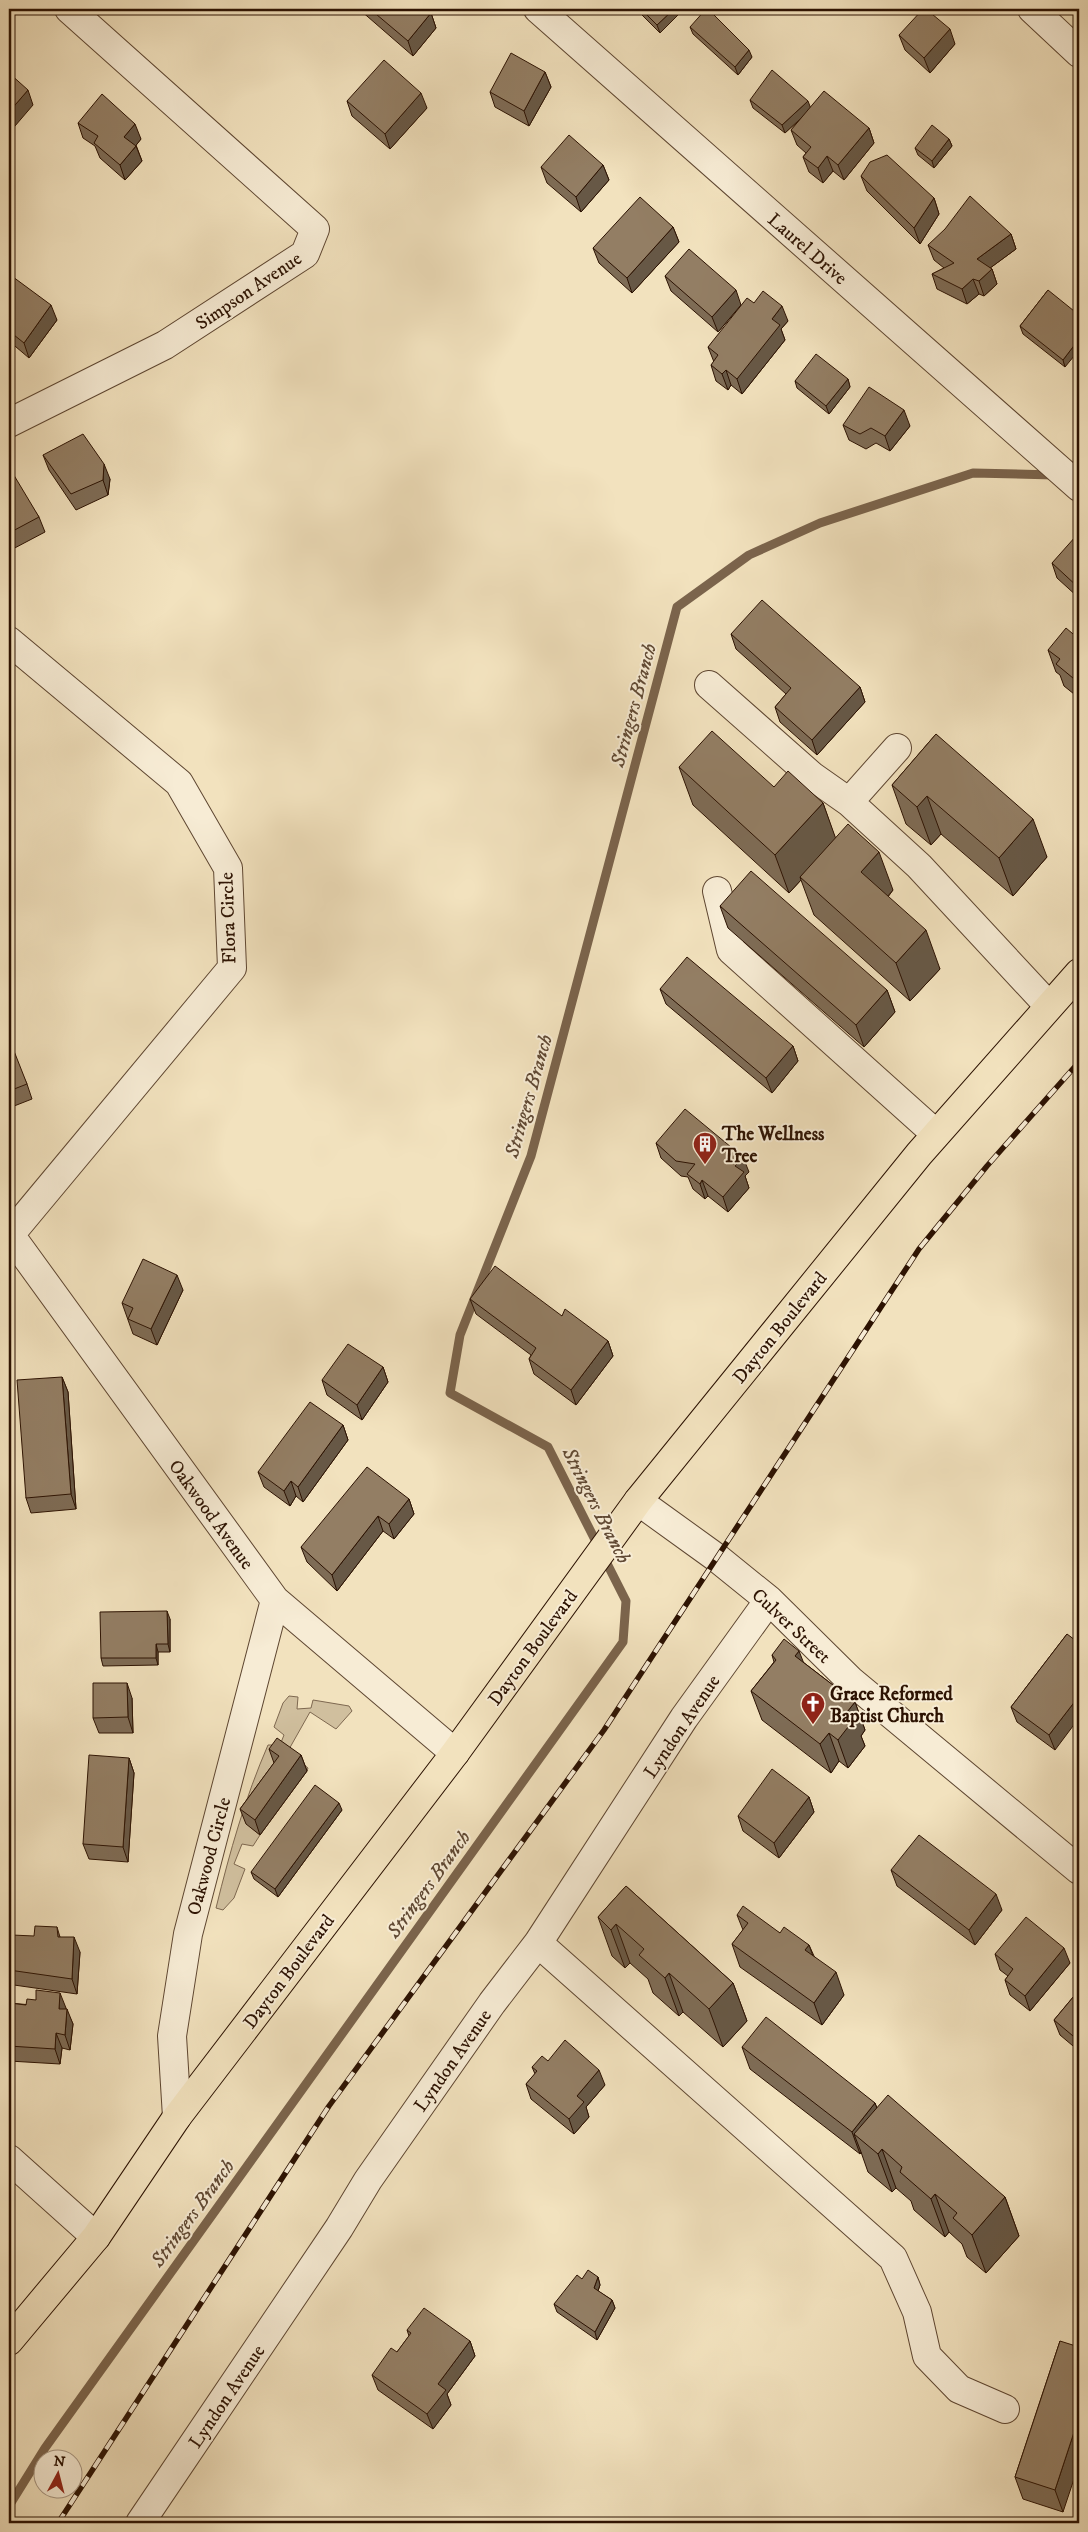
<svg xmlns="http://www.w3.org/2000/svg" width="1088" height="2532" viewBox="0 0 1088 2532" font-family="'IM FELL DW Pica',serif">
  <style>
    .green { fill: #d0bf9e; stroke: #7e6850 }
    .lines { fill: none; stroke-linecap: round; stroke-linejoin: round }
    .stream { stroke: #7b644c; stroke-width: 9 }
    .minor-casing { stroke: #5e4631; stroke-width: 30 }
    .major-casing { stroke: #2c1202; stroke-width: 30 }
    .minor { stroke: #f7ecd5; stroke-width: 28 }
    .major { stroke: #f2e2be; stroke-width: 28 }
    .rail-casing { stroke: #2c1202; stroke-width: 5.5 }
    .rail { stroke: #f7ecd5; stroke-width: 4; stroke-dasharray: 11; stroke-linecap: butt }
    .wall { fill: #7e6c56; stroke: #2c1202 }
    .shaded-wall { fill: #675846; stroke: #2c1202 }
    .building { fill: #937e64; stroke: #2c1202 }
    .labels { text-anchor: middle; stroke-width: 4; stroke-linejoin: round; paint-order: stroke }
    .street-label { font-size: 19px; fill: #2c1202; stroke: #f7ecd5 }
    .poi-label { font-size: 19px; font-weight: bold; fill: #2c1202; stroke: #f7ecd5; text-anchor: start }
    .water-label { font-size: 20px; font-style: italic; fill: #604934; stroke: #f7ecd5 }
  </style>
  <rect width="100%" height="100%" fill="#f2e2be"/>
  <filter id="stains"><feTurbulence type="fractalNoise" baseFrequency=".004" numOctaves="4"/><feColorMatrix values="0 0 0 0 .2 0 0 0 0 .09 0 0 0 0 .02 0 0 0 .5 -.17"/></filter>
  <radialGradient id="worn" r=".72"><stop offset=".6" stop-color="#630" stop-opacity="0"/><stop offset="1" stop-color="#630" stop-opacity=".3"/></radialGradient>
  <!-- green -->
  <path class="green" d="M289,1696L298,1697L297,1709L311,1708L313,1700L349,1706L352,1711L336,1729L310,1712L288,1751L308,1768L307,1771L282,1753L249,1826L260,1835L253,1846L242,1844L234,1864L245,1869L234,1898L223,1910L216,1908C230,1851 245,1798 268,1745H280L284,1735L274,1727L283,1703Z"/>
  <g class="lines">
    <!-- stream -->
    <path class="stream" d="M9,2506L45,2448L623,1642L626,1601L548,1447L450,1393L460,1335L531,1156L677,607L749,555L820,523L973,473L1054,475"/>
    <defs>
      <path id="minor" d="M538,9L1079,487
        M1032,9L1079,53
        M9,423L165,345L305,254L315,229L69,9
        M9,641L179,783L228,868L232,968L9,1236
        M709,685L812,776L849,802L919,866L1049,1006
        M849,802L897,748
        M717,891L731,950L936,1134
        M11,1236L275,1600L455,1753
        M638,1501L717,1558L769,1600L850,1680L1079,1870
        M538,1943L893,2258L917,2312L927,2356L959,2389L1005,2409
        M177,2117L172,2036L188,1934L275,1600
        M9,2159L96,2237
        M140,2523L339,2228L368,2180L492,2003L538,1943L684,1718L769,1600"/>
      <path id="major" d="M9,2341L96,2237L177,2117L455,1753L638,1501L919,1154L1079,973"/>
    </defs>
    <!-- minor casing -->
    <use href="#minor" class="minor-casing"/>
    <!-- major casing -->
    <use href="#major" class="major-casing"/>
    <!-- minor -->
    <use href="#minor" class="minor"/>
    <!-- major -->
    <use href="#major" class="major"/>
    <defs>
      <path id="rail" d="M58,2523L329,2106L604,1730L919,1249L987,1166L1079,1062"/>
    </defs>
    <!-- rail casing -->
    <use href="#rail" class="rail-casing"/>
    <!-- rail -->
    <use href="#rail" class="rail"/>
  </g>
  <!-- wall -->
  <path class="wall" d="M350,9H426L431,13L436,28L413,56L360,10L357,14Z
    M636,9H684L660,33Z
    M690,27L752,57L738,75L693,34Z
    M899,35L955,44L930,73L905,50Z
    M545,72L551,87L529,126L495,107L490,92Z
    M750,100L810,107L869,128L874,143L844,180L833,171L823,183L809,172L803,157L806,153L797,145L791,130L803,116L785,133L753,108Z
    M347,101L427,108L390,149L352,116Z
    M78,123L141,139L136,145L142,161L125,180L100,158L95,146L83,138Z
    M949,139L952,146L934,168L918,155L915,148Z
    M603,165L609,180L581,212L547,183L541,167Z
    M861,176L934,198L939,214L920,244L867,191Z
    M673,227L679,242L632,293L599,263L593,248Z
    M1011,234L1016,249L990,268L992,269L997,284L984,296L979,294L967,304L937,289L932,274L944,268L934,260L928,245Z
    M9,274L57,320L29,358L9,341Z
    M665,276L741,305L718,332L671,291Z
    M1048,290L1065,367L1023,334L1020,326Z
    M754,303L788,321L781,329L785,340L742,394L731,385L728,390L716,381L711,365L714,362L708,347Z
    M848,379L850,387L829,414L797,388L795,381Z
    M843,425L910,426L890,451L876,443L866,449L849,440Z
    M43,455L110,479L108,495L76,510L49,470Z
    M9,474L39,517L45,532L9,551Z
    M1079,540V598L1057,578L1052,563Z
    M731,634L860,687L865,702L817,755L780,722L775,707L786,694L736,649Z
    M1079,639V698L1064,686L1060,675L1056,672L1048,650Z
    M936,734L1047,857L1013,896L941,834L931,845L906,824L892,785Z
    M679,767L774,787L823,803L835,838L893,890L888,897L940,969L910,1001L814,915L801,880L789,893L693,805Z
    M720,906L887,990L895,1012L864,1047L728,928Z
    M660,989L793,1046L798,1061L772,1093L666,1004Z
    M9,1047L27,1084L32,1099L9,1108Z
    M656,1143L749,1172L745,1176L749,1188L728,1212L708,1196L705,1199L693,1189L688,1177L681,1176L661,1158Z
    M183,1290L157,1345L133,1334L122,1303Z
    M470,1299L562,1316L608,1341L613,1356L576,1405L534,1374L529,1359L531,1355L476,1314Z
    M383,1367L388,1382L362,1420L327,1395L322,1380Z
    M62,1377L68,1392L76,1509L31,1513L26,1498Z
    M343,1425L348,1440L303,1502L296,1496L290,1506L264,1487L258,1472Z
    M409,1499L414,1514L394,1539L383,1531L337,1591L307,1562L301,1547Z
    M170,1619V1652H158V1665L103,1666L101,1658Z
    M1067,1634L1055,1750L1017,1722L1011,1707Z
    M772,1655L803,1662L855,1702L865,1730L861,1736L865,1746L848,1768L839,1761L831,1773L762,1720L751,1691L774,1662Z
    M132,1698L133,1733H99L93,1718Z
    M269,1749L301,1755L307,1771L260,1835L246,1824L240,1809L274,1763Z
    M129,1758L134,1773L128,1862L89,1859L83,1844Z
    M809,1797L814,1812L779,1858L743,1831L738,1816Z
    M342,1810L278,1897L254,1879L251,1872Z
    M891,1870L1002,1910L975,1945L897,1886Z
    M626,1886L733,1983L747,2021L723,2047L683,2012L679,2016L653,1993L648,1979L630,1963L625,1968L612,1956L598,1917Z
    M737,1915L809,1945L814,1956L844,1995L822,2025L740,1967L732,1944L743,1930Z
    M57,1927L60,1937L80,1952L77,1994L14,1985L9,1970L34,1936Z
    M995,1954L1070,1963L1030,2011L1010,1995L1005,1980L1008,1976L1000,1970Z
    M1079,1990V2051L1060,2035L1054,2020Z
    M9,2003L66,2008V2009L73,2024L70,2050L62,2048L60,2064L9,2061Z
    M742,2047L875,2103L877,2108L1005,2197L1019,2236L986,2273L967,2257L962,2244L949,2232L945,2237L914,2210L911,2201L896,2188L892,2192L868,2172L861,2152L860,2154L750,2069Z
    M548,2061L605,2085L586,2107L589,2117L574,2134L531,2099L526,2084L535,2074L532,2067Z
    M598,2277L600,2285L598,2291L612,2300L615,2308L597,2340L557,2312L554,2304L582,2279Z
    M407,2330L470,2341L475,2356L447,2394L451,2405L433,2429L378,2390L372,2375L397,2352L409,2336Z
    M1060,2341L1063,2512L1023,2499L1015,2477Z"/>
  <!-- shaded-wall -->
  <path class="shaded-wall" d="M9,9H20L9,20Z
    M355,9H359L360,10L357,14Z
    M674,9H684L660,33L657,25Z
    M431,13L436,28L413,56L408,41Z
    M950,29L955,44L930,73L924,58Z
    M749,50L752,57L738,75L735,67Z
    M545,72L551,87L529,126L524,111Z
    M28,90L33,105L9,133V112Z
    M421,93L427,108L390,149L385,134Z
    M808,101L811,109L785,133L782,125Z
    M135,124L141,139L130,153L124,137Z
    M869,128L874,143L844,180L838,165Z
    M949,139L952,146L934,168L932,161Z
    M136,146L142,161L125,180L120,165Z
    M827,156L833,171L823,183L818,168Z
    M603,165L609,180L581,212L576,197Z
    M934,198L939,214L920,244L914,228Z
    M673,227L679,242L632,293L627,278Z
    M1011,234L1016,249L982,274L977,259Z
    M992,269L997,284L984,296L979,281Z
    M973,279L979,294L967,304L962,289Z
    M736,290L741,305L718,332L712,317Z
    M51,305L57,320L29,358L24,343Z
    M782,306L788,321L781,329L785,340L742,394L737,379L772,319Z
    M1079,339V350L1065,367L1063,360Z
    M726,370L731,385L728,390L722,374Z
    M848,379L850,387L829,414L826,406Z
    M904,410L910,426L890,451L885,436Z
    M104,464L110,479L108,495L103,480Z
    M860,687L865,702L817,755L812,740Z
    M927,796L941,834L931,845L917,807Z
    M823,803L837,842L800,877L801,880L789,893L775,855Z
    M1033,819L1047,857L1013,896L999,858Z
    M879,852L893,890L875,911L861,872Z
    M926,930L940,969L910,1001L896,963Z
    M887,990L895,1012L864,1047L856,1025Z
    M793,1046L798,1061L772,1093L766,1078Z
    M743,1157L749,1172L745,1176L749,1188L728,1212L723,1197L735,1166Z
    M702,1180L708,1196L705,1199L700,1184Z
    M177,1275L183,1290L157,1345L151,1329Z
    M608,1341L613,1356L576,1405L571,1390Z
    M383,1367L388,1382L362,1420L357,1405Z
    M62,1377L68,1392L76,1509L71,1494Z
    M343,1425L348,1440L303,1502L298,1487Z
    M291,1481L296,1496L290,1506L284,1491Z
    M409,1499L414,1514L394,1539L389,1524Z
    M378,1516L383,1531L337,1591L332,1575Z
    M167,1611L170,1619V1652L168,1644Z
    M156,1644L158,1652V1665L156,1658Z
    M799,1651L810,1679L795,1656Z
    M127,1683L132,1698L133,1733L128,1717Z
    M1079,1696V1718L1055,1750L1049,1735Z
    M855,1702L865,1730L861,1736L865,1746L848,1768L838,1740L847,1712Z
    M829,1733L839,1761L831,1773L820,1744Z
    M301,1755L307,1771L260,1835L255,1820Z
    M129,1758L134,1773L128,1862L123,1847Z
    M809,1797L814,1812L779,1858L774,1843Z
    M339,1803L342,1810L278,1897L275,1889Z
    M996,1894L1002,1910L975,1945L969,1930Z
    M616,1924L630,1963L625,1968L611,1930Z
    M74,1937L80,1952L77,1994L72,1979Z
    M809,1945L817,1967L805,1950Z
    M1064,1948L1070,1963L1030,2011L1025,1996Z
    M836,1972L844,1995L822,2025L814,2003Z
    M669,1973L683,2012L679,2016L665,1978Z
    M733,1983L747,2021L723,2047L709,2009Z
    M60,1993L66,2008L64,2024L59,2009Z
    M67,2009L73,2024L70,2050L65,2035Z
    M56,2033L62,2048L60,2064L55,2049Z
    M599,2070L605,2085L586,2107L589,2117L574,2134L569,2119L577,2096Z
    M875,2103L883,2125L854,2134L861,2152L860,2154L852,2132Z
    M882,2149L896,2188L892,2192L878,2154Z
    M935,2194L949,2232L945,2237L931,2199Z
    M1005,2197L1019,2236L986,2273L972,2235Z
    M598,2277L600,2285L596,2296L594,2288Z
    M612,2300L615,2308L597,2340L595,2332Z
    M470,2341L475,2356L447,2394L451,2405L433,2429L427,2414L438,2384Z
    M1079,2417V2464L1063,2512L1055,2490Z"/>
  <!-- building -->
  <path class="building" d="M370,9H426L431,13L408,41Z
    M641,9H674L657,25Z
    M706,9H708L749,50L735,67L690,27Z
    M923,9H926L950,29L924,58L899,35Z
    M511,53L545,72L524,111L490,92Z
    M384,60L421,93L385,134L347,101Z
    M772,70L808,101L782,125L750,100Z
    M9,73L28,90L9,112Z
    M824,91L869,128L838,165L827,156L818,168L803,157L811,147L791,130Z
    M102,94L135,124L124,137L136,146L120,165L94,143L98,136L78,123Z
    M932,125L949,139L932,161L915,148Z
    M569,135L603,165L576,197L541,167Z
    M887,155L934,198L914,228L861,176L870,162Z
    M970,196L1011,234L977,259L992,269L979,281L973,279L962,289L932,274L954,263L928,245L945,229Z
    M640,197L673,227L627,278L593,248Z
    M689,249L736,290L712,317L665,276Z
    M9,274L51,305L24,343L9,331Z
    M1048,290L1079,315V339L1063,360L1020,326Z
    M763,291L782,306L772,319L780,325L737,379L726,370L722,374L711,365L718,355L708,347L747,298L754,303Z
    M816,354L848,379L826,406L795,381Z
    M869,387L904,410L885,436L871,428L860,434L843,425Z
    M83,434L104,464L103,480L71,494L43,455Z
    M12,472L39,517L9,533V474Z
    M1076,536L1079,540V588L1052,563Z
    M762,600L860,687L812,740L775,707L791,688L731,634Z
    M1066,628L1079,639V683L1056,664L1060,659L1048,650Z
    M712,731L774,787L788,771L823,803L775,855L679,767Z
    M936,734L1033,819L999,858L927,796L917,807L892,785Z
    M848,824L879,852L861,872L926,930L896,963L800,877Z
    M751,871L887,990L856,1025L720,906Z
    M687,957L793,1046L766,1078L660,989Z
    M12,1046L27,1084L9,1091V1047Z
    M685,1109L743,1157L735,1166L744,1172L723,1197L702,1180L700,1184L687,1174L695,1164L676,1161L656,1143Z
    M143,1259L177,1275L151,1329L128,1319L133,1308L122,1303Z
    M495,1266L562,1316L565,1309L608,1341L571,1390L529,1359L536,1348L470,1299Z
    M348,1344L383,1367L357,1405L322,1380Z
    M62,1377L71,1494L26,1498L17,1380Z
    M310,1402L343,1425L298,1487L291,1481L284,1491L258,1472Z
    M367,1467L409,1499L389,1524L378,1516L332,1575L301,1547Z
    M167,1611L168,1644H156V1658H101L100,1612Z
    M1067,1634L1079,1643V1696L1049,1735L1011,1707Z
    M784,1639L799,1651L795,1656L855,1702L847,1712L855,1718L838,1740L829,1733L820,1744L751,1691L776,1660L772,1655Z
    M93,1683H127L128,1717L93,1718Z
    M277,1738L301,1755L255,1820L240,1809L279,1756L269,1749Z
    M89,1755L129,1758L123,1847L83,1844Z
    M772,1769L809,1797L774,1843L738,1816Z
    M315,1785L339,1803L275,1889L251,1872Z
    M919,1835L996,1894L969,1930L891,1870Z
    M626,1886L733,1983L709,2009L669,1973L665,1978L639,1955L644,1949L616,1924L611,1930L598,1917Z
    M743,1906L780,1933L784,1927L809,1945L805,1950L836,1972L814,2003L732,1944L748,1923L737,1915Z
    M1026,1917L1064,1948L1025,1996L1005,1980L1013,1969L995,1954Z
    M35,1926L57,1927L58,1937H74L72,1979L9,1970L12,1935L34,1936Z
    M36,1990L60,1993L59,2009H67L65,2035L56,2033L55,2049L9,2046V2003L26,2005L27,1999L36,2000Z
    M1079,1990V2041L1054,2020Z
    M766,2017L875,2103L852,2132L742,2047Z
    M565,2040L599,2070L577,2096L584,2102L569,2119L526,2084L537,2071L532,2067L542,2056L548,2061Z
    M888,2095L1005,2197L972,2235L953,2218L957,2213L935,2194L931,2199L900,2172L902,2167L882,2149L878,2154L854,2134Z
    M588,2270L598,2277L594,2288L612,2300L595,2332L554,2304L577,2275L582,2279Z
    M424,2308L470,2341L438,2384L446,2390L427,2414L372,2375L391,2348L397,2352L411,2333L407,2330Z
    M1060,2341L1079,2347V2417L1055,2490L1015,2477Z"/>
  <!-- icons -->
  <defs>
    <symbol id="building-pin" viewBox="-11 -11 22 30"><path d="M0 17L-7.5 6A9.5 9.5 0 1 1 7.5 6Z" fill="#8f2418" stroke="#f7ecd5"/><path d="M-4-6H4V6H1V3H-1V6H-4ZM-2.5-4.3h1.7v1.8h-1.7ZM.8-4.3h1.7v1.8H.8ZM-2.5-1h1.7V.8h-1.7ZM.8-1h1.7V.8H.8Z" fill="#fff"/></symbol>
    <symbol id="church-pin" viewBox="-11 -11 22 30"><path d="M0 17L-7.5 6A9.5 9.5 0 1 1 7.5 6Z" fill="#8f2418" stroke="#f7ecd5"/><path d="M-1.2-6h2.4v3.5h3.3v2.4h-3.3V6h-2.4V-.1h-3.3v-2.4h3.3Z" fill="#fff"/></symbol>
  </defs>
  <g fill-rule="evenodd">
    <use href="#building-pin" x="691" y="1130" width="28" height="38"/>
    <use href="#church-pin" x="799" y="1690" width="28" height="38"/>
  </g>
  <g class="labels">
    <!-- street labels -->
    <g class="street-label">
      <text transform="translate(808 248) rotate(41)" y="7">Laurel Drive</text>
      <text transform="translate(248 290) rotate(-34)" y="7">Simpson Avenue</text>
      <text transform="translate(227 918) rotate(-92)" y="7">Flora Circle</text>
      <text transform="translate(779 1327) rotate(-51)" y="7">Dayton Boulevard</text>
      <text transform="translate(212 1514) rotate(54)" y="7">Oakwood Avenue</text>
      <text transform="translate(792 1625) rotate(43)" y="7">Culver Street</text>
      <text transform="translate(532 1647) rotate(-54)" y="7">Dayton Boulevard</text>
      <text transform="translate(681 1726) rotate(-56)" y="7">Lyndon Avenue</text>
      <text transform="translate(208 1856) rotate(-75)" y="7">Oakwood Circle</text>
      <text transform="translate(288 1971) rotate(-53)" y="7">Dayton Boulevard</text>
      <text transform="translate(452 2060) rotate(-55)" y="7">Lyndon Avenue</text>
      <text transform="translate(226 2396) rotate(-56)" y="7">Lyndon Avenue</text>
    </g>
    <!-- poi labels -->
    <g class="poi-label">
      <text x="722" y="1140">The Wellness<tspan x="722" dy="22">Tree</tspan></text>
      <text x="830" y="1700">Grace Reformed<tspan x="830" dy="22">Baptist Church</tspan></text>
    </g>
    <!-- water labels -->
    <g class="water-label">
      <text transform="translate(633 705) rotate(-75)" y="7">Stringers Branch</text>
      <text transform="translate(528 1096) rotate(-74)" y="7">Stringers Branch</text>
      <text transform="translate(597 1505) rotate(63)" y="7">Stringers Branch</text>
      <text transform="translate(428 1884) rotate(-54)" y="7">Stringers Branch</text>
      <text transform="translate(192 2213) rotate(-54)" y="7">Stringers Branch</text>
    </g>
  </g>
  <!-- margin -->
  <rect width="1088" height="2532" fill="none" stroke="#f2e2be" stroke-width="30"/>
  <rect x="10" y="10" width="1068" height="2512" fill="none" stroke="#2c1202" stroke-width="2.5"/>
  <rect x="15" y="15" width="1058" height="2502" fill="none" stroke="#2c1202"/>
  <!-- north arrow -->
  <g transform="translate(58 2474) rotate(7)"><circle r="24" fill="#f7ecd5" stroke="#a69581"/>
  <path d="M0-4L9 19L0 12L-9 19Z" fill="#8f2418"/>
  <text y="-8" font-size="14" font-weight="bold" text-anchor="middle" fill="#2c1202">N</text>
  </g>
  <rect width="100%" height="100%" filter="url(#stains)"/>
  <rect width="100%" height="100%" fill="url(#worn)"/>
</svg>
